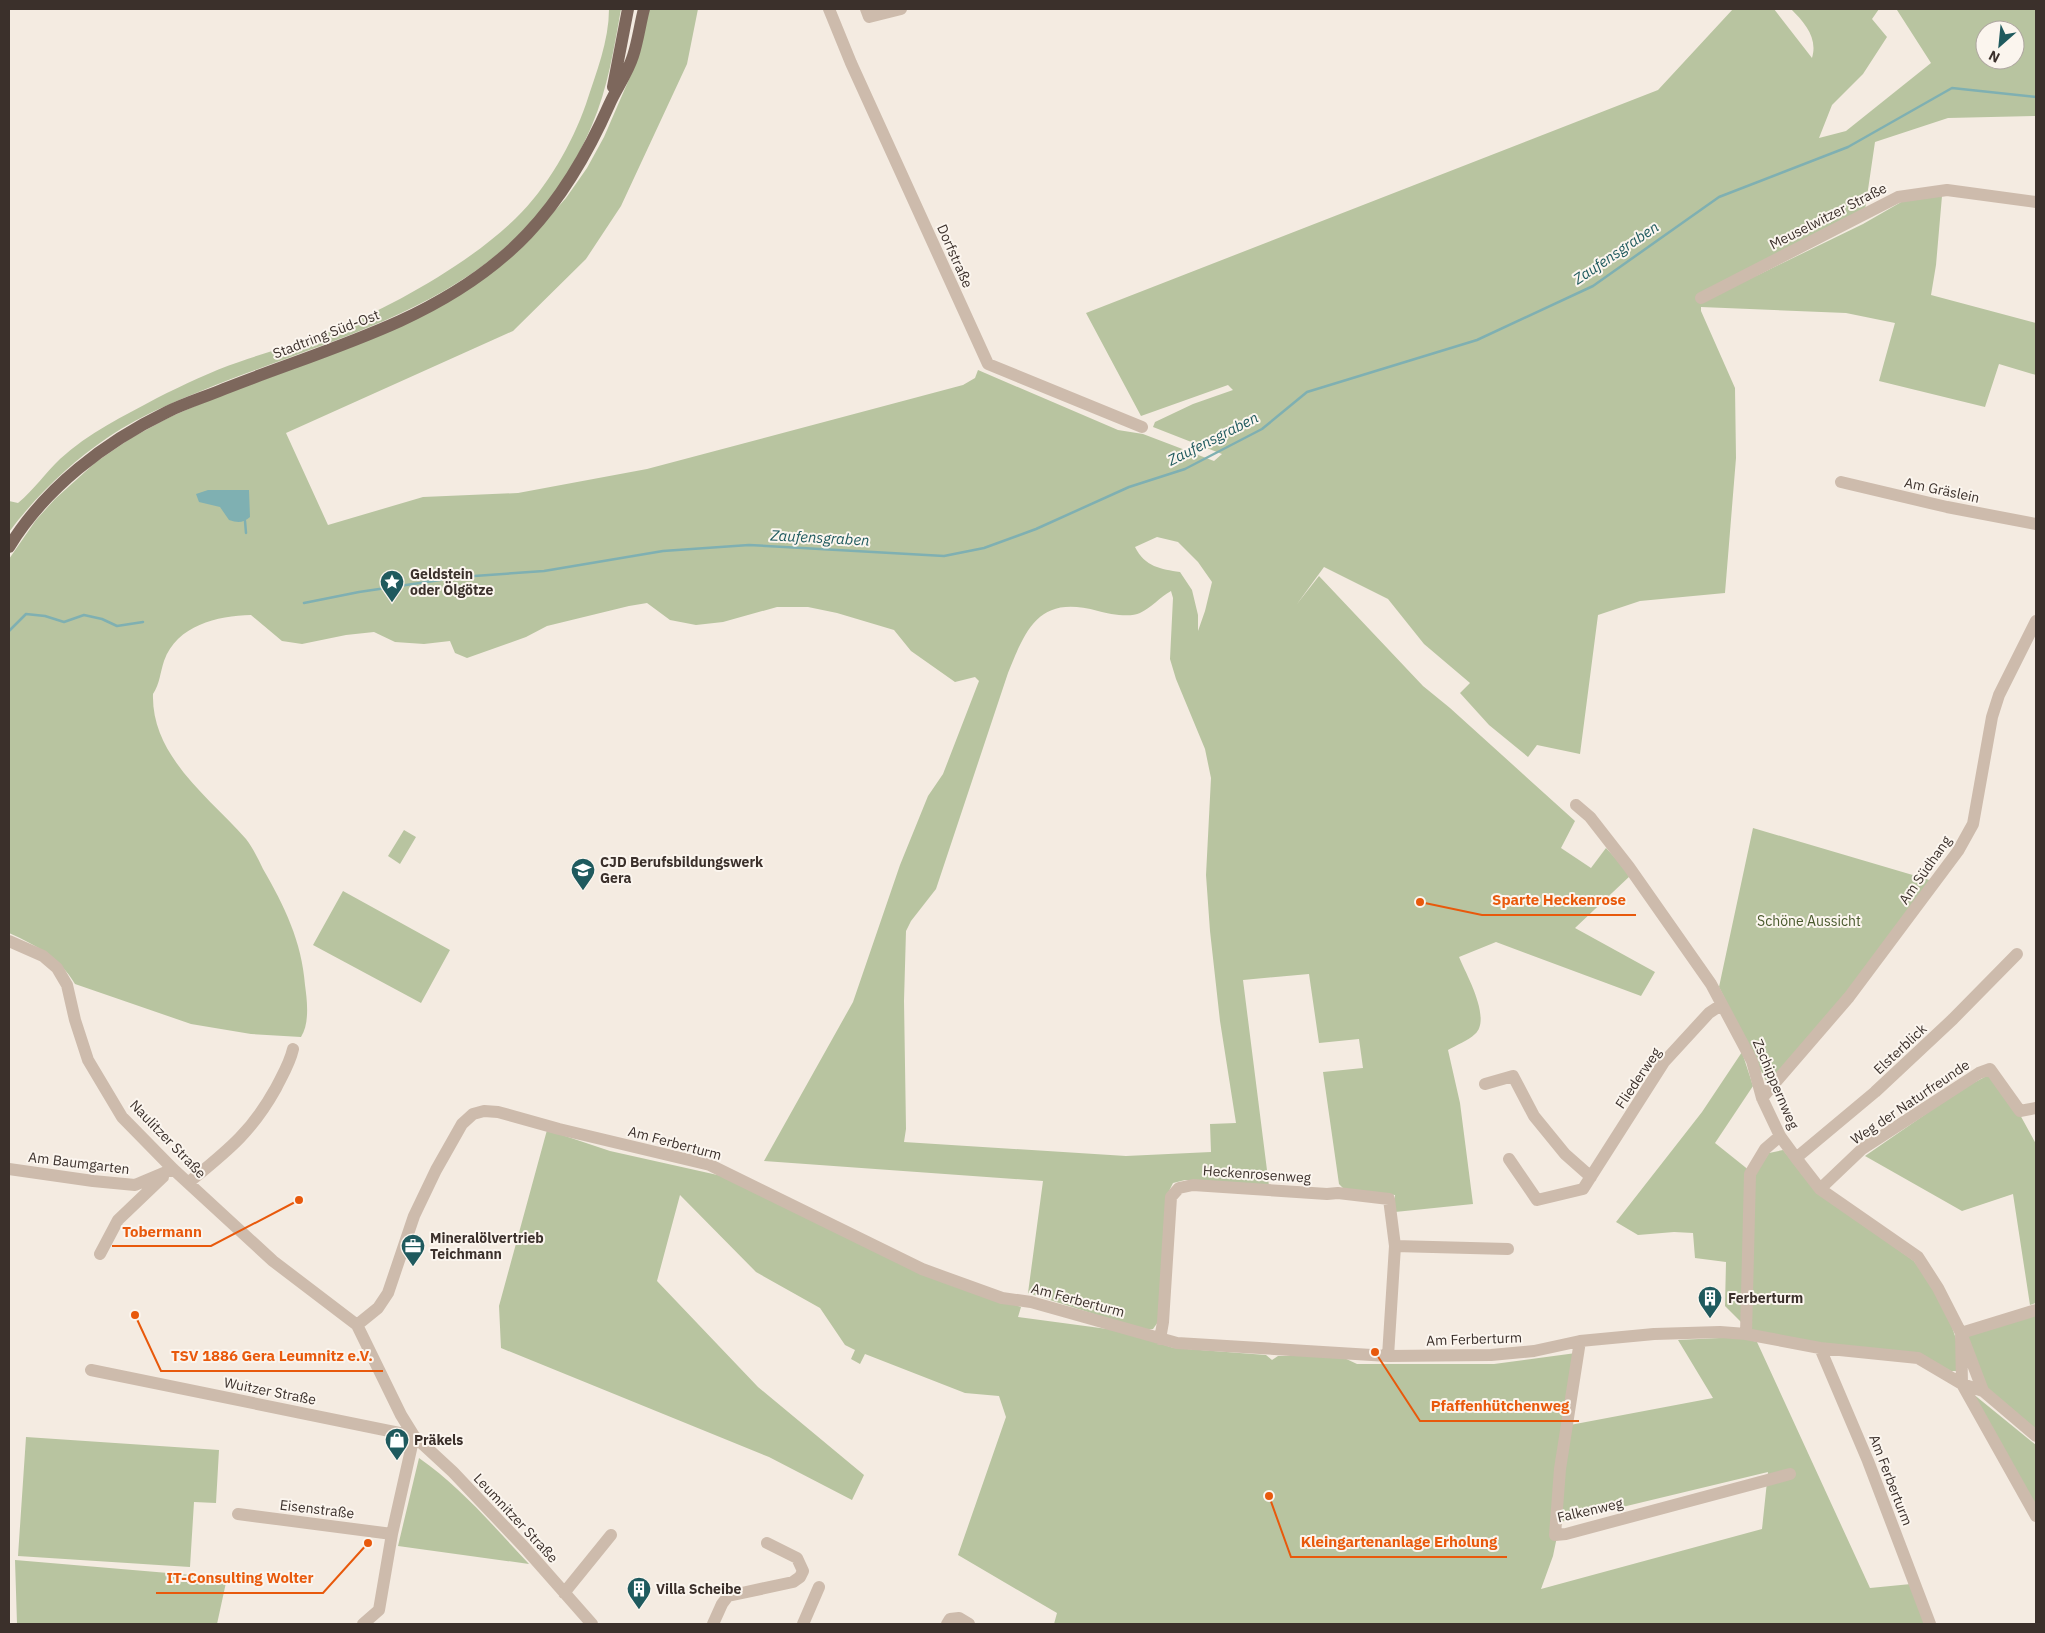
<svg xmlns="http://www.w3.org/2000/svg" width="2045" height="1633" viewBox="0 0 2045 1633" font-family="'IBM Plex Sans',sans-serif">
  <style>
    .green { fill: #b8c4a0; fill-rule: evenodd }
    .water { fill: #7fb0b2 }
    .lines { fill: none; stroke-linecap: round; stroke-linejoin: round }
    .stream { stroke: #7fb0b2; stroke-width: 2.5 }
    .minor { stroke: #cdbbac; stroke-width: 12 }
    .major { stroke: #7d675c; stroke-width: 12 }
    .labels { text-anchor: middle; stroke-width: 4; stroke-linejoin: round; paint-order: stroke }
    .street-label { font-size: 14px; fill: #3b302b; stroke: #fbf5ee }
    .poi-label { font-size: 14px; font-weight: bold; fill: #3b302b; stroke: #fbf5ee; text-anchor: start }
    .park-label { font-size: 14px; fill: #4a5a2e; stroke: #fbf5ee }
    .water-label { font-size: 15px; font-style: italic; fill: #1f5a5e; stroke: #fbf5ee }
    .leader { fill: none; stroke: #e8590c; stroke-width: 2 }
    .callout-dot { fill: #e8590c; stroke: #fbf5ee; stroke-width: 2 }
    .callout-label { font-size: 15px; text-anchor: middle; font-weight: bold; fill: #e8590c; stroke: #fbf5ee; stroke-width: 4; stroke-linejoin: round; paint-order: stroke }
  </style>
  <rect width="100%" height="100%" fill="#f4ebe1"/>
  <!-- green -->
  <path class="green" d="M609,9H621C614,48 608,88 592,125C523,289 381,322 231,379C191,395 143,413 107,438C70,463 36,496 9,532V501L18,503C34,490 45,473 60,459C88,433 124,416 157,398C183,385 212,371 239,362C269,351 300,344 329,332C390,308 469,264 516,218C547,188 572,144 586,104C596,73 609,41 609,9Z
    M649,9H698L687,64L621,206L586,259L513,331L286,433L328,525L423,497L518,493L647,469L963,385L975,378L978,370L1118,430L1143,434L1214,461L1222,454L1153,427L1155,422L1193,404L1233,390L1228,385L1141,416L1086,313L1658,90L1733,9H1774L1812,58C1818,38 1805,23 1791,9H1879L1872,19L1887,37L1863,74L1832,105L1819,138L1846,131L1931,63L1897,10L1900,9H2036V116L1948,118L1875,142L1865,210L1756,276L1863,224L1903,201L1942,196L1936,265L1931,295L2036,323V375L1999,364L1985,407L1879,381L1895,323L1846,313L1701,307V311L1735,388L1736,458L1725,593L1640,601L1598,615L1580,754L1537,745L1528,757L1489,725L1460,693L1470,683L1424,644L1388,599L1324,567L1297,604L1319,576L1423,686L1450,708L1575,821L1561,848L1591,868L1606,848L1631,875L1575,928L1655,972L1641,996L1496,942L1459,957C1466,974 1492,1019 1475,1034C1468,1041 1456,1045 1448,1050L1460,1103L1473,1204L1395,1212V1195L1346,1191L1339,1184L1323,1072L1363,1068L1359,1039L1319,1043L1309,974L1243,980L1269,1186L1185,1180L1173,1183L1168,1193L1158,1322L1153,1329L1144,1330L1028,1293L1043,1181L764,1161L853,1002L900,865L928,796L943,774L979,681L975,677L955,682L911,651L894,630L837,613L808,607H777L723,622L696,625L670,620L647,603L629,606L547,626L526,637L467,658L455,653L450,641L424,644L395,642L374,632L346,635L302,644L282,641L251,615C217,616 177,625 164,661C160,673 160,683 153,694C151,756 209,797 246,839C253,848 258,859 263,869C284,905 302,942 305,985C307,1000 310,1023 301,1037L251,1034L191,1024L75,984C60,958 36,945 9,933V559L36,520L55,499L96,462L131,438L170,417L209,400L345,349L525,244L566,198L587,168L604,137L630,77ZM1985,30H2015V60H1985ZM1157,537L1178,542L1198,562L1212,582L1205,611L1198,631V615L1192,590L1180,572C1161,569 1145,567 1135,547ZM1171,591L1173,598L1170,659L1176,679L1205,749L1211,778L1206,875L1210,931L1220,1021L1236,1123L1210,1124L1211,1152L1126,1156L904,1142L906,1129L904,1001L906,931L911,921L936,889L1008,673C1027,626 1040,595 1098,611C1109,614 1130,618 1140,613C1151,608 1160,597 1171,591Z
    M1753,828L1933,881L1866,969L1768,1085L1719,987Z
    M404,830L416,837L400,864L388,856Z
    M343,891L450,950L421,1003L313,945Z
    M1742,1052L1753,1086L1715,1143L1755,1175L1769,1153L1783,1150L1817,1192L1914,1261L1934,1289L1951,1324L1961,1354L1958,1371H1951L1917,1353L1819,1345L1752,1333L1725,1306L1726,1262L1695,1258L1693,1233L1674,1232L1638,1235L1616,1222L1702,1112Z
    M1996,1071L2036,1144V1303L2030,1305L2013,1194L1962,1211L1865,1156L1962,1089Z
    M547,1130L610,1151L722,1176L930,1277L1021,1307L1018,1317L1115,1330L1174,1348L1266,1355L1272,1360L1278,1356H1340L1357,1364H1494L1576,1353L1570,1425L1713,1398L1678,1340L1740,1337L1757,1342L1870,1588L1911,1584L1927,1624H1054L1057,1613L958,1555L1006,1417L999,1396L965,1393L865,1354L860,1364L851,1359L855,1350L845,1345L820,1308L756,1272L680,1195L657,1281L758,1387L864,1475L852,1500L769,1457L501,1348L499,1306ZM1768,1472L1762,1529L1541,1589L1553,1556L1560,1522Z
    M2036,1314V1430L1985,1389L1965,1334Z
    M1972,1393L2036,1445V1507Z
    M26,1437L219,1450L216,1503L194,1502L190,1567L18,1556Z
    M419,1458C461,1487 494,1527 529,1564L398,1546Z
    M15,1560L227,1578L217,1624H17Z"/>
  <!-- water -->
  <path class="water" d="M208,490H249L250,517C243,523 238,523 229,520L220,507L199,502L196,494Z"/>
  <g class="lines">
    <!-- stream -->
    <path class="stream" d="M245,521L246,533
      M304,603L359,592L460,577L544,571L663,551L749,545L944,556L984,548L1036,529L1129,487L1185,469L1262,429L1307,392L1477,340L1593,286L1719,197L1848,147L1952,88L2036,97
      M9,631L26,614L45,616L64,622L84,615L102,619L117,626L143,622"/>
    <!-- minor -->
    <path class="minor" d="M829,9L851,63L988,364L1142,427
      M866,9L869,17L901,9
      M1701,298L1898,197L1947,190L2036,202
      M1841,482L1947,507L2036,524
      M1576,805L1590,817L1629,867L1711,984L1752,1061L1762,1098L1780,1136L1796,1158L1820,1189L1918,1257L1938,1288L1961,1333L1962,1384
      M9,941L43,956L57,968L67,985L75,1020L88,1060L122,1117L173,1169L273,1261L357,1325L401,1415L414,1436L453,1472L525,1548L592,1624
      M1485,1084L1513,1076L1534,1116L1565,1154L1591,1177
      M1762,1098L1849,997L1958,851L1973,824L1992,717L1999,695L2036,621
      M1796,1158L1875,1092L1953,1019L2017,954
      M1509,1159L1537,1200L1583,1189L1664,1062L1709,1013L1721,1005
      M9,1169L93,1181L135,1185L173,1169
      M188,1183C227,1151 251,1133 276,1088C282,1076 290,1063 293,1049
      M1820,1189L1862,1149L1979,1073L1990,1069L2020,1111L2036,1108
      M1395,1246L1508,1249
      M100,1254L118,1220L163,1177
      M357,1325L378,1308L388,1293L414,1216L436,1170L462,1124L473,1114L484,1111L498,1112L559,1129L710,1165L922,1269L1002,1298L1031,1302L1177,1343L1388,1356L1491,1355L1534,1351L1580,1341L1654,1334L1720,1332L1746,1334L1820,1348L1918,1358L1962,1384L1983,1391L2036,1436
      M1746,1334L1750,1174L1765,1149L1780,1136
      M1160,1339L1163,1322L1171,1197L1179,1188L1193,1185L1327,1194L1338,1193L1389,1199L1395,1246L1388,1356
      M1580,1341L1560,1469L1555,1535L1566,1534L1790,1474
      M1820,1348L1868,1461L1930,1624
      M91,1370L414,1436
      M1962,1384L2036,1516
      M1983,1391L1961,1333L2036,1310
      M238,1514L392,1534
      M564,1593L611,1535
      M363,1624L379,1610L392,1534L414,1436
      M713,1624L722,1604L728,1596L793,1582L800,1577L803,1571L797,1558L767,1543
      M803,1624L819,1587
      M947,1624L950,1619L959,1618L969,1624"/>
    <!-- major -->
    <path class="major" d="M613,87L628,9
      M9,547C45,488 105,442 167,412C185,403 205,397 224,389C282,366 343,347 400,321C507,272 563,210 610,103C617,88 628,72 633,56C638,41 640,24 644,9"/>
  </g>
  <!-- icons -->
  <defs>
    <symbol id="sight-pin" viewBox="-11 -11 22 30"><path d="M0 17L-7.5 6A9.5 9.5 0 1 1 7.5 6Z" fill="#1f5a5e" stroke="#fbf5ee"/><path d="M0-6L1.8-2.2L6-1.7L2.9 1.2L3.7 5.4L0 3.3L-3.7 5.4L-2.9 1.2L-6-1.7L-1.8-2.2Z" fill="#fff"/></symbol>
    <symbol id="school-pin" viewBox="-11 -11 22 30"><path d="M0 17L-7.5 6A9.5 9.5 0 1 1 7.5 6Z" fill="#1f5a5e" stroke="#fbf5ee"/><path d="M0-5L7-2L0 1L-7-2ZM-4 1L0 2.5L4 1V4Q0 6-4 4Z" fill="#fff"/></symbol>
    <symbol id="office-pin" viewBox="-11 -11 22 30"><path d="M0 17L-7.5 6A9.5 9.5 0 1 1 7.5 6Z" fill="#1f5a5e" stroke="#fbf5ee"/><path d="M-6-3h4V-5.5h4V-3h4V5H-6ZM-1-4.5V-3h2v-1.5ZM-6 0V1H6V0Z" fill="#fff"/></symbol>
    <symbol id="building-pin" viewBox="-11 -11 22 30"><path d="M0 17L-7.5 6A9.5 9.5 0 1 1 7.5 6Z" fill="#1f5a5e" stroke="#fbf5ee"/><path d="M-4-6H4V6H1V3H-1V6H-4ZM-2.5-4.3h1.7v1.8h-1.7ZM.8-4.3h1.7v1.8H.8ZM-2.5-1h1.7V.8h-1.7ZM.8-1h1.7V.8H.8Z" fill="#fff"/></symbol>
    <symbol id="shop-pin" viewBox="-11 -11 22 30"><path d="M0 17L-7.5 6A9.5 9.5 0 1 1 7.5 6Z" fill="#1f5a5e" stroke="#fbf5ee"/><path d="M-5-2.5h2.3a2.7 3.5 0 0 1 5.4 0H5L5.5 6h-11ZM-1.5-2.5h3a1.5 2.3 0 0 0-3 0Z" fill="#fff"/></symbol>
  </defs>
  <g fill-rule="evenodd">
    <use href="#sight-pin" x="378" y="568" width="28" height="38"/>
    <use href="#school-pin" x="569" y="856" width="28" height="38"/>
    <use href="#office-pin" x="399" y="1232" width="28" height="38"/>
    <use href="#building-pin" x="1696" y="1284" width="28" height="38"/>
    <use href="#shop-pin" x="383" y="1426" width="28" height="38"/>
    <use href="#building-pin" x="625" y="1575" width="28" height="38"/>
  </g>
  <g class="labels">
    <!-- street labels -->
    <g class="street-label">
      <text transform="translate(1828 216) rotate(-27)" y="5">Meuselwitzer Straße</text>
      <text transform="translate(955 256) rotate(66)" y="5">Dorfstraße</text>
      <text transform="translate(326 334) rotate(-21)" y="5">Stadtring Süd-Ost</text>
      <text transform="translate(1942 490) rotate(12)" y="5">Am Gräslein</text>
      <text transform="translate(1925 870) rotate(-55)" y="5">Am Südhang</text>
      <text transform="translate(1900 1049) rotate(-43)" y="5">Elsterblick</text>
      <text transform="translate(1638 1078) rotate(-56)" y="5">Fliederweg</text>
      <text transform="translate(1776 1084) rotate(67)" y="5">Zschippernweg</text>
      <text transform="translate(1910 1102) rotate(-34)" y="5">Weg der Naturfreunde</text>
      <text transform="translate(168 1139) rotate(46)" y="5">Naulitzer Straße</text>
      <text transform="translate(675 1143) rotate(15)" y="5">Am Ferberturm</text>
      <text transform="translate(79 1163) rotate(7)" y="5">Am Baumgarten</text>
      <text transform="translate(1257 1174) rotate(4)" y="5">Heckenrosenweg</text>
      <text transform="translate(1078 1300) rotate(15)" y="5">Am Ferberturm</text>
      <text transform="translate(1474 1339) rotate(-2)" y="5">Am Ferberturm</text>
      <text transform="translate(270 1391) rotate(11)" y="5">Wuitzer Straße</text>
      <text transform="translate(1891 1480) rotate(69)" y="5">Am Ferberturm</text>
      <text transform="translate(317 1509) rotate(7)" y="5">Eisenstraße</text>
      <text transform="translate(1590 1510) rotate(-13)" y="5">Falkenweg</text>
      <text transform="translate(516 1518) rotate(47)" y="5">Leumnitzer Straße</text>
    </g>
    <!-- poi labels -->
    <g class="poi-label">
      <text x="410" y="579">Geldstein<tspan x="410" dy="16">oder Ölgötze</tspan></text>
      <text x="600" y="867">CJD Berufsbildungswerk<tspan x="600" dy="16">Gera</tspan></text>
      <text x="430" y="1243">Mineralölvertrieb<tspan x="430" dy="16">Teichmann</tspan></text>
      <text x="1728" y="1303">Ferberturm</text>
      <text x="414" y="1445">Präkels</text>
      <text x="656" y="1594">Villa Scheibe</text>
    </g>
    <!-- park labels -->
    <g class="park-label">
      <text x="1809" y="926">Schöne Aussicht</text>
    </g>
    <!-- water labels -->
    <g class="water-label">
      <text transform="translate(1616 253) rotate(-34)" y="5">Zaufensgraben</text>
      <text transform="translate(1213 439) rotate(-27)" y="5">Zaufensgraben</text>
      <text transform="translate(820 538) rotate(3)" y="5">Zaufensgraben</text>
    </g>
  </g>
  <!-- callouts -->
  <path class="leader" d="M1420 902L1482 915H1636M299 1200L211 1246H112M135 1315L161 1371H383M1375 1352L1420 1421H1579M1269 1496L1291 1557H1507M368 1543L323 1593H156"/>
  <g class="callout-dot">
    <circle cx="1420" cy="902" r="5"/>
    <circle cx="299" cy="1200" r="5"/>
    <circle cx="135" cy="1315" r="5"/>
    <circle cx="1375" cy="1352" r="5"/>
    <circle cx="1269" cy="1496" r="5"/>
    <circle cx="368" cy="1543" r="5"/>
  </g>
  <g class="callout-label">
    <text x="1559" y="905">Sparte Heckenrose</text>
    <text x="162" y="1237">Tobermann</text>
    <text x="272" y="1361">TSV 1886 Gera Leumnitz e.V.</text>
    <text x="1500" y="1411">Pfaffenhütchenweg</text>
    <text x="1399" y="1547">Kleingartenanlage Erholung</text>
    <text x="240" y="1583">IT-Consulting Wolter</text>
  </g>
  <!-- border -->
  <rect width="2045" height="1633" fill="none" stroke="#3b302b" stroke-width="20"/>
  <!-- north arrow -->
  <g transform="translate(2000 45) rotate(207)"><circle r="24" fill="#fbf5ee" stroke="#aea6a0"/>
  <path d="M0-4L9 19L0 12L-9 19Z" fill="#1f5a5e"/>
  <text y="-8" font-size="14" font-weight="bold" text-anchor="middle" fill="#3b302b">N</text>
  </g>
</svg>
